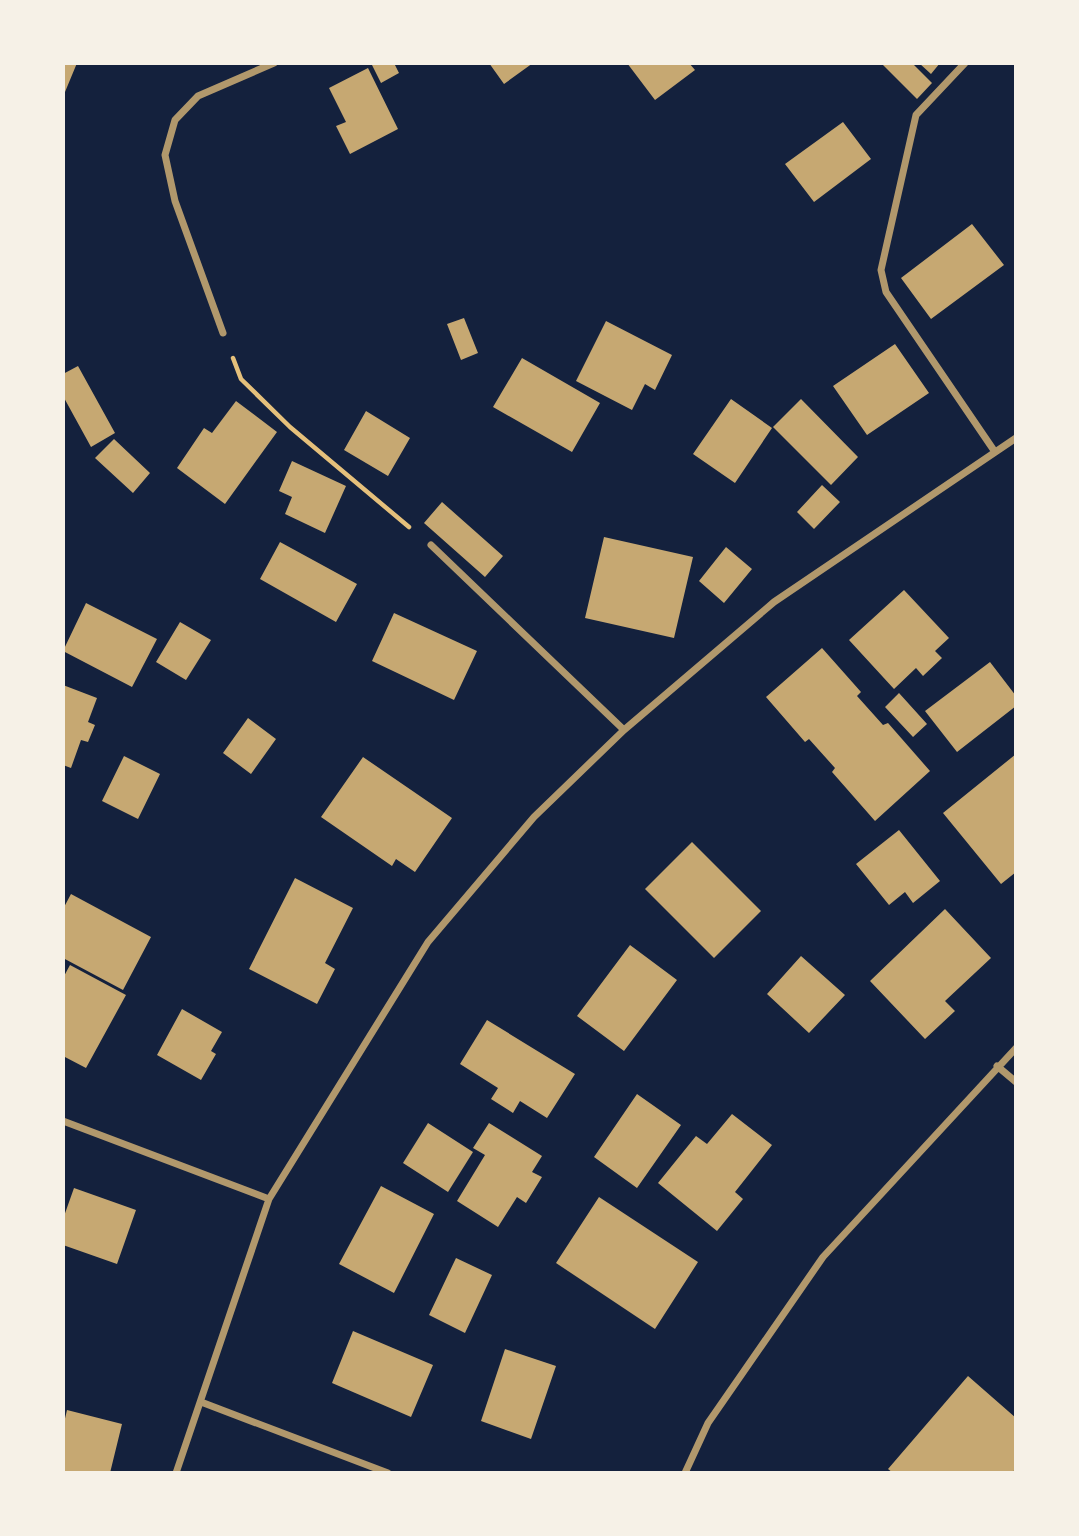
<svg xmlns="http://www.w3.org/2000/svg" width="1079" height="1536" viewBox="0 0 1079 1536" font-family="'Nunito Sans',sans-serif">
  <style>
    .building { fill: #c6a872 }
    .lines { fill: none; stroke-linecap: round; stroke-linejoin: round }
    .path { stroke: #e5c07b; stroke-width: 4.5 }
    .minor { stroke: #b1986c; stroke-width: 7 }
  </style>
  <rect width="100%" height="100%" fill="#14213d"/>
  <!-- building -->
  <path class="building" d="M63,63H77L65,92L63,91Z
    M371,63H394L399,73L381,83Z
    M489,63H533L504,84Z
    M627,63H689L695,70L655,100Z
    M885,63H912L932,83L917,99L883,65Z
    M919,63H940L931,74Z
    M368,68L398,129L350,154L336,126L346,122L329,88Z
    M843,122L871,159L814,202L785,164Z
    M972,224L1004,265L931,319L901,278Z
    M464,318L478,353L461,360L447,324Z
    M606,321L672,355L655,390L645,384L632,410L576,381Z
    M895,344L929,393L867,435L833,386Z
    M522,358L600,403L572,452L493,407Z
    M78,366L115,433L91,447L63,396V374Z
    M731,399L772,428L735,483L693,454Z
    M801,399L858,457L831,485L773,427Z
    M236,401L277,432L225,504L177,468L204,428L212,433Z
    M366,411L410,438L388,476L344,450Z
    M114,439L150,473L133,493L95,458Z
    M292,461L346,486L325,533L285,514L292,497L279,491Z
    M822,485L840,502L814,529L797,512Z
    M442,502L503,556L485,577L424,523Z
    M604,537L693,557L674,638L585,618Z
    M280,542L357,584L336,622L260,579Z
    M726,547L752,569L724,603L699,581Z
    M904,590L949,638L935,651L942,658L923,676L916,668L894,689L849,640Z
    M86,603L157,639L132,687L63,651Z
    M394,613L477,651L454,700L372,661Z
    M180,622L211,640L186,680L156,662Z
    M822,648L861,692L857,696L883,725L888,723L930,771L875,821L832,772L835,768L809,739L805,742L766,697Z
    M990,662L1016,696V706L957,752L925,711Z
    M63,685L97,698L88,722L95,725L88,742L81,740L71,768L63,765Z
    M899,693L927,724L913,737L885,707Z
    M248,718L276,739L251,774L223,753Z
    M1016,754V872L1001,884L943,813Z
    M124,756L160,774L138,819L102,801Z
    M363,757L452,818L415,872L396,859L392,866L321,817Z
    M899,830L940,881L913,903L905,892L889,905L856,864Z
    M692,842L761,911L714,958L645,889Z
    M295,878L353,908L325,963L335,969L317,1004L249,969Z
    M71,894L151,937L123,990L63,958V909Z
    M945,909L991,958L945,1001L955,1011L925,1039L870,981Z
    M630,945L677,980L624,1051L577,1016Z
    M801,956L845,995L809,1033L767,994Z
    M70,965L126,995L86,1068L63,1056V978Z
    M182,1009L222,1032L211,1051L216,1054L201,1080L157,1055Z
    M487,1020L575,1074L547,1118L520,1101L513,1113L491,1099L498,1088L460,1064Z
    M637,1094L681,1125L637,1188L594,1157Z
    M732,1114L772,1145L735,1192L743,1199L717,1231L658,1183L696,1136L707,1144Z
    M428,1123L473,1152L448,1192L403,1163Z
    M489,1123L542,1156L532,1172L542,1177L526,1203L517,1197L498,1227L457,1201L485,1155L473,1148Z
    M381,1186L434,1214L394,1293L339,1264Z
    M74,1188L136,1210L117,1264L63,1245V1219Z
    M599,1197L698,1262L655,1329L556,1263Z
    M456,1258L492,1275L465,1333L429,1315Z
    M353,1331L433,1365L411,1417L332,1383Z
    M505,1349L556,1366L531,1439L481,1421Z
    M968,1376L1016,1418V1468L1012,1473H893L888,1469Z
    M67,1410L122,1424L110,1473H63V1427Z"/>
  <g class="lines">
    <!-- path -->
    <path class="path" d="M233,358L241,379L290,427L409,527"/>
    <!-- minor -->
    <path class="minor" d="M965,63L916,115L881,270L886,292L995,452
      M223,333L175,201L165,155L175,120L198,96L274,63
      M431,545L624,730
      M997,1066L1016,1082
      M63,1121L269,1199
      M201,1402L388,1473
      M176,1473L269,1199L428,942L534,817L624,730L774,602L1016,438
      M685,1473L708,1423L823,1257L1016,1048"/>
  </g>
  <!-- border -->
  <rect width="1079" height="1536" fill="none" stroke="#f6f1e7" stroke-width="130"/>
</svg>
